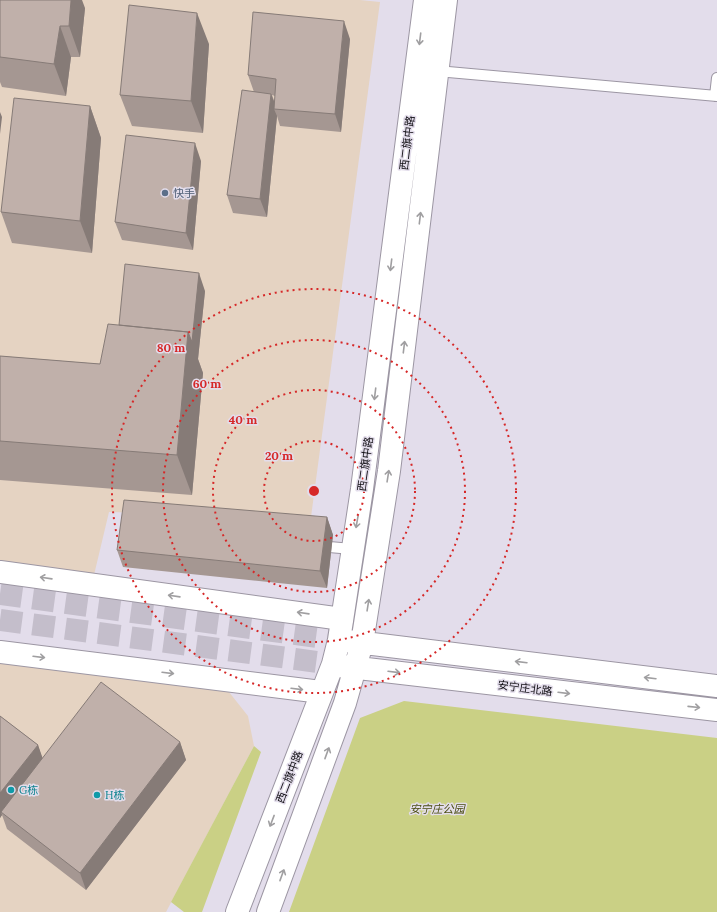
<svg xmlns="http://www.w3.org/2000/svg" width="717" height="912" viewBox="0 0 717 912" font-family="Lora,'Noto Sans SC',serif">
  <style>
    .commercial { fill: #e5d3c2 }
    .green { fill: #cad085 }
    .lines { fill: none; stroke-linecap: round; stroke-linejoin: round }
    .secondary-tunnel { stroke: #c4becb; stroke-width: 22; stroke-dasharray: 22 11; stroke-linecap: butt }
    .service-casing { stroke: #9c96a3; stroke-width: 12 }
    .tertiary-casing { stroke: #9c96a3; stroke-width: 24 }
    .secondary-casing { stroke: #9c96a3; stroke-width: 24 }
    .service { stroke: #fff; stroke-width: 10 }
    .tertiary { stroke: #fff; stroke-width: 22 }
    .secondary { stroke: #fff; stroke-width: 22 }
    .wall { fill: #a59792; fill-rule: evenodd }
    .shaded-wall { fill: #867b77 }
    .building { fill: #c0b0aa; stroke: #867b77 }
    .oneway { stroke: #a09fa1 }
    .ring { fill: none; stroke: #d62828; stroke-width: 2; stroke-dasharray: 2 4 }
    .service-dot { fill: #5c6f8a; stroke: #e3ddeb; stroke-width: 1.5 }
    .culture-dot { fill: #0f9aa8; stroke: #e3ddeb; stroke-width: 1.5 }
    .labels { text-anchor: middle; stroke-width: 3; stroke-linejoin: round; paint-order: stroke }
    .street-label { font-size: 11px; fill: #110f14; stroke: #e3ddeb }
    .service-label { font-size: 11px; fill: #4e5e75; stroke: #e3ddeb; text-anchor: start }
    .culture-label { font-size: 11px; fill: #0d838f; stroke: #e3ddeb; text-anchor: start }
    .park-label { font-size: 11px; font-style: italic; fill: #4a4d10; stroke: #e3ddeb }
    .centre { fill: #d62828; stroke: #e3ddeb; stroke-width: 2 }
    .ring-label { font-size: 12px; text-anchor: middle; font-weight: bold; fill: #d62828; stroke: #e3ddeb; stroke-width: 3; stroke-linejoin: round; paint-order: stroke }
  </style>
  <rect width="100%" height="100%" fill="#e3ddeb"/>
  <!-- commercial -->
  <path class="commercial" d="M0,0H360L380,2L311,517L109,512L94,575L0,561Z
    M0,661L229,692L248,716L254,746L166,912H0Z"/>
  <!-- green -->
  <path class="green" d="M404,701L717,738V912H289L360,718Z
    M254,746L261,752L202,912H184L171,902Z"/>
  <g class="lines">
    <!-- secondary-tunnel -->
    <path class="secondary-tunnel" d="M0,594L339,640
      M0,620L333,664"/>
    <defs>
      <path id="service" d="M437,71L717,96
        M715,96L717,78
        M318,546L352,549"/>
      <path id="tertiary" d="M0,572L342,619
        M0,652L321,692"/>
      <path id="secondary" d="M348,641L717,686
        M341,666L717,710
        M237,912L333,664L339,640L362,489L425,0
        M268,912L345,703L362,643L389,471L446,0"/>
    </defs>
    <!-- service casing -->
    <use href="#service" class="service-casing"/>
    <!-- tertiary casing -->
    <use href="#tertiary" class="tertiary-casing"/>
    <!-- secondary casing -->
    <use href="#secondary" class="secondary-casing"/>
    <!-- service -->
    <use href="#service" class="service"/>
    <!-- tertiary -->
    <use href="#tertiary" class="tertiary"/>
    <!-- secondary -->
    <use href="#secondary" class="secondary"/>
  </g>
  <!-- wall -->
  <path class="wall" d="M0,0L85,8L80,57H71L66,96L2,87L0,82Z
    M350,39L341,132L280,126L277,116L267,217L233,213L227,195L254,92L248,75ZM272,95L275,96V103Z
    M209,44L203,133L132,126L120,95Z
    M90,106L101,138L92,253L12,243L1,212Z
    M201,161L193,250L122,240L115,222Z
    M205,291L198,359L203,373L192,495L0,480V356L100,364Z
    M327,517L333,535L327,588L123,567L117,550Z
    M0,716L38,745L42,758L180,742L186,760L86,890L7,829L2,815L0,818Z"/>
  <!-- shaded-wall -->
  <path class="shaded-wall" d="M71,0H82L85,8L80,57L69,26Z
    M197,13L209,44L203,133L191,101Z
    M344,21L350,39L341,132L335,114Z
    M60,26L71,57L66,96L54,64Z
    M271,94L277,109H274L277,116L267,217L260,199Z
    M90,106L101,138L92,253L80,221Z
    M0,112L2,117L0,134Z
    M195,143L201,161L193,250L186,233Z
    M199,273L205,291L198,359L203,373L192,495L177,455L188,332Z
    M327,517L333,535L327,588L320,571Z
    M180,742L186,760L86,890L80,873Z
    M38,745L44,762L1,812L2,815L0,818V793Z"/>
  <!-- building -->
  <path class="building" d="M0,0H71L69,26H60L54,64L0,57Z
    M129,5L197,13L191,101L120,95Z
    M253,12L344,21L335,114L274,109L276,79L248,75Z
    M242,90L271,94L260,199L227,195Z
    M14,98L90,106L80,221L1,212Z
    M126,135L195,143L186,233L115,222Z
    M125,264L199,273L192,342L188,332L119,325Z
    M108,324L188,332L177,455L0,441V356L100,364Z
    M124,500L327,517L320,571L117,550Z
    M101,682L180,742L80,873L1,812Z
    M0,716L38,745L0,793Z"/>
  <!-- one-way arrows -->
  <defs><path id="oneway-shaft" d="M-6 0H5M1.5-3L5.5 0L1.5 3" fill="none" stroke-width="1.6" stroke-linecap="round" stroke-linejoin="round"/></defs>
  <g class="oneway">
    <use href="#oneway-shaft" transform="translate(420 39) rotate(97)"/>
    <use href="#oneway-shaft" transform="translate(420 218) rotate(-83)"/>
    <use href="#oneway-shaft" transform="translate(391 265) rotate(97)"/>
    <use href="#oneway-shaft" transform="translate(404 347) rotate(-83)"/>
    <use href="#oneway-shaft" transform="translate(375 394) rotate(97)"/>
    <use href="#oneway-shaft" transform="translate(388 476) rotate(-81)"/>
    <use href="#oneway-shaft" transform="translate(357 522) rotate(100)"/>
    <use href="#oneway-shaft" transform="translate(46 578) rotate(-172)"/>
    <use href="#oneway-shaft" transform="translate(174 596) rotate(-172)"/>
    <use href="#oneway-shaft" transform="translate(368 605) rotate(-81)"/>
    <use href="#oneway-shaft" transform="translate(303 613) rotate(-172)"/>
    <use href="#oneway-shaft" transform="translate(39 657) rotate(7)"/>
    <use href="#oneway-shaft" transform="translate(521 662) rotate(-173)"/>
    <use href="#oneway-shaft" transform="translate(394 672) rotate(7)"/>
    <use href="#oneway-shaft" transform="translate(168 673) rotate(7)"/>
    <use href="#oneway-shaft" transform="translate(650 678) rotate(-173)"/>
    <use href="#oneway-shaft" transform="translate(297 689) rotate(7)"/>
    <use href="#oneway-shaft" transform="translate(564 693) rotate(7)"/>
    <use href="#oneway-shaft" transform="translate(694 707) rotate(6)"/>
    <use href="#oneway-shaft" transform="translate(327 753) rotate(-70)"/>
    <use href="#oneway-shaft" transform="translate(272 821) rotate(111)"/>
    <use href="#oneway-shaft" transform="translate(282 875) rotate(-70)"/>
  </g>
  <!-- distance rings -->
  <g class="ring">
    <circle cx="314" cy="491" r="50"/>
    <circle cx="314" cy="491" r="101"/>
    <circle cx="314" cy="491" r="151"/>
    <circle cx="314" cy="491" r="202"/>
  </g>
  <!-- markers -->
  <circle class="service-dot" cx="165" cy="193" r="4"/>
  <g class="culture-dot">
    <circle cx="11" cy="790" r="4"/>
    <circle cx="97" cy="795" r="4"/>
  </g>
  <g class="labels">
    <!-- street labels -->
    <g class="street-label">
      <text transform="translate(407 143) rotate(-83)" y="4">西二旗中路</text>
      <text transform="translate(365 464) rotate(-82)" y="4">西二旗中路</text>
      <text transform="translate(525 688) rotate(7)" y="4">安宁庄北路</text>
      <text transform="translate(289 777) rotate(-69)" y="4">西二旗中路</text>
    </g>
    <!-- service labels -->
    <g class="service-label">
      <text x="173" y="197">快手</text>
    </g>
    <!-- culture labels -->
    <g class="culture-label">
      <text x="19" y="794">G栋</text>
      <text x="105" y="799">H栋</text>
    </g>
    <!-- park labels -->
    <g class="park-label">
      <text x="437" y="813">安宁庄公园</text>
    </g>
  </g>
  <circle cx="314" cy="491" r="6" class="centre"/>
  <g class="ring-label">
    <text x="171" y="352">80 m</text>
    <text x="207" y="388">60 m</text>
    <text x="243" y="424">40 m</text>
    <text x="279" y="460">20 m</text>
  </g>
</svg>
